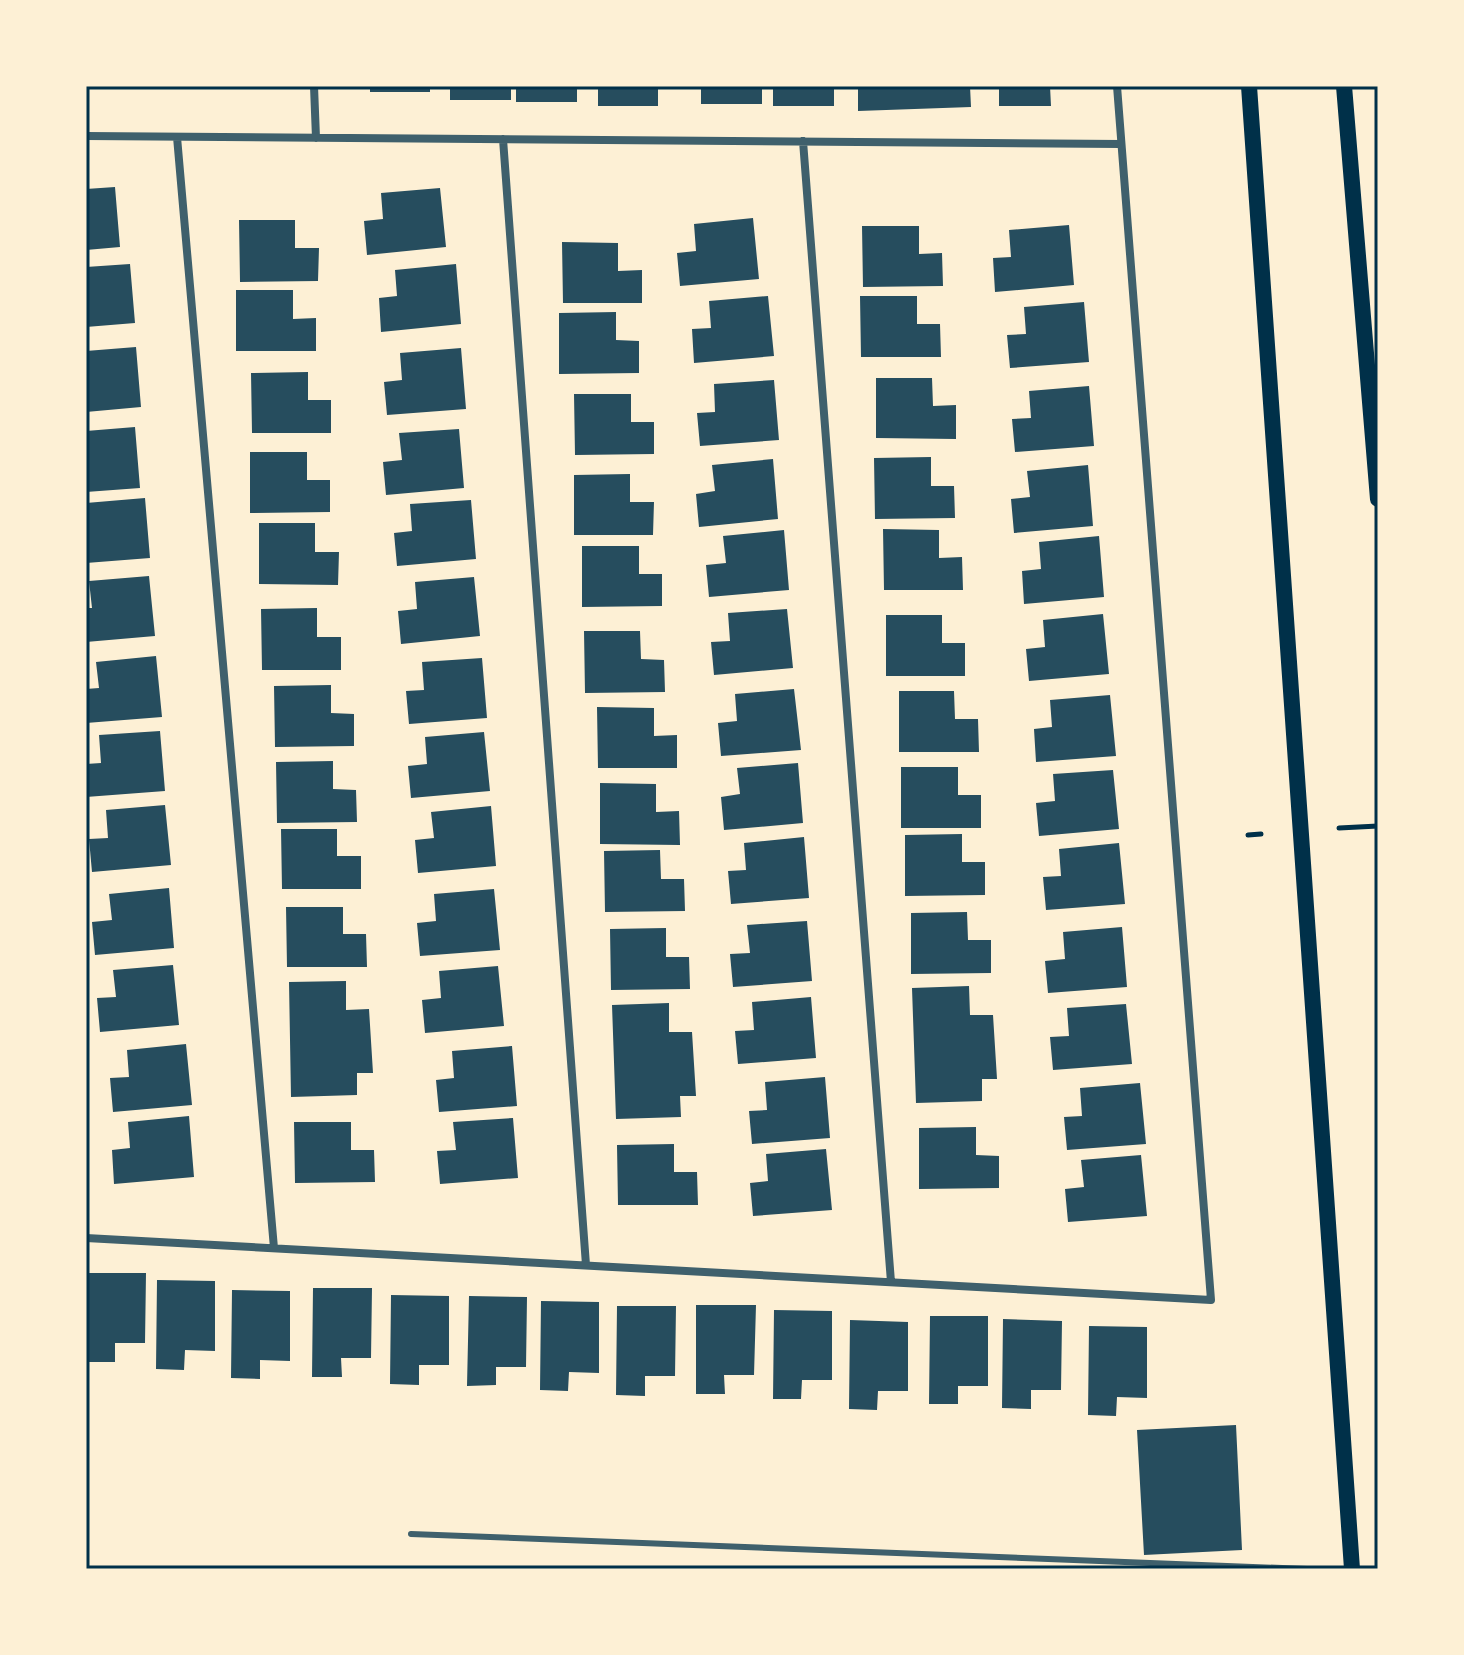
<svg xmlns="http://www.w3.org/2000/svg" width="1464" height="1655" viewBox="0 0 1464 1655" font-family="'Exo 2',sans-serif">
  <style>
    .building { fill: #264d5e }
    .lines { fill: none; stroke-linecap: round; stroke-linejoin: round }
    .path { stroke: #003049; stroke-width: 5 }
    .service { stroke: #3f606c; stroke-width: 6 }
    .minor { stroke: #3f606c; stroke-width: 8 }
    .secondary { stroke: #003049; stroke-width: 16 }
    .neatline { fill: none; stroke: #003049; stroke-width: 3 }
  </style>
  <rect width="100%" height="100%" fill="#fdf0d5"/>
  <!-- building -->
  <path class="building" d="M370,86H430V92H370Z
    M450,86H511V100H450Z
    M516,86H577V102H516Z
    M598,86H658V106H598Z
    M701,86H762V104H701Z
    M773,86H834V106H773Z
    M858,86H970L971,107L858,111Z
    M999,86H1050L1051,106H999Z
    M115,187L120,247L86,250V189Z
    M440,188L446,247L367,255L364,221L383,219L381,193Z
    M753,218L759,279L680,286L677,253L696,251L694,224Z
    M239,220H295V248H319L318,281L240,282Z
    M1069,225L1074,285L995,292L993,258L1011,257L1009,230Z
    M862,226H919V254L942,253L943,286L863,287Z
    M562,242L618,243V271L642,270V303H563Z
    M130,264L135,323L86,327V267Z
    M456,264L461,324L381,332L379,298L397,296L395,270Z
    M236,290H293V319L316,318V351H236Z
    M768,296L774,356L694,363L692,329L711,328L709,301Z
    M860,296H917V324H940L941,357H861Z
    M1084,302L1089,362L1010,368L1007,335L1026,334L1024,307Z
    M616,312V340L639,341V373L559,374V313Z
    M136,347L141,407L86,412V351Z
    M461,348L466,409L387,415L384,382L402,380L400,353Z
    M308,372V400H331V433H252L251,373Z
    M876,378H932L933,406L956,405V439L876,438Z
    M774,380L779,440L700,446L697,413L715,412L714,384Z
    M1089,386L1094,446L1015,452L1012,419L1031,418L1029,391Z
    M574,394H631V422H654V454L575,455Z
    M135,427L140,488L86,492V431Z
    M459,429L464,488L386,495L383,462L402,460L399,433Z
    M250,452H307V480H330V512L250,513Z
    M931,457V486H954L955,518L875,519L874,458Z
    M773,459L778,519L699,527L696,494L715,491L712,465Z
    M1088,465L1093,526L1014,533L1011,499L1030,497L1027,471Z
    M630,474V502H654L653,535H574V475Z
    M145,498L150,558L86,563V503Z
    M471,500L476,559L397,566L394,533L412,531L410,504Z
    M259,523H315V552H339L338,585L259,584Z
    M883,529L939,530V558L962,557L963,590H884Z
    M784,530L789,590L709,597L706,565L726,563L723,536Z
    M1099,536L1104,597L1024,604L1022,571L1041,569L1039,542Z
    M582,546H639V574H662V606L582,607Z
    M149,576L155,636L86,642V608H92L89,581Z
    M474,577L480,636L401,644L398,611L417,609L415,582Z
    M317,608V637H341V670H262L261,609Z
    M787,609L793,668L714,675L711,642L730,641L728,613Z
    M1103,614L1109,674L1029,681L1026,649L1045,647L1043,620Z
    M886,615H942V643H965V676H886Z
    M584,631H640L641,659L664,660L665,692L585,693Z
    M156,656L162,717L86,723V689L99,688L96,662Z
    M482,658L487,718L409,724L406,691L424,690L422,662Z
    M331,685V713L354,714V746L275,747L274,686Z
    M794,689L801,750L721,756L718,723L737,721L735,694Z
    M899,691H954L955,719H978L979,752H899Z
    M1110,695L1116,756L1036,762L1034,729L1052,727L1050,700Z
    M597,707L654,708V736L677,735V768H598Z
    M160,731L165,791L86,797V764L101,763L99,735Z
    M484,732L490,791L411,798L408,766L427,764L425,737Z
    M333,761V789L356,790L357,822L277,823L276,762Z
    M798,763L803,823L724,830L721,797L740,794L737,768Z
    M901,767H958V795H981V828H901Z
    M1113,770L1119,829L1039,836L1036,803L1055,801L1053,774Z
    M600,783L656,784V812L679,811L680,845L600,844Z
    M165,805L171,865L92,872L89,839L108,838L106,810Z
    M491,806L496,866L418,873L415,840L434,838L431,812Z
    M281,829H337V856H361V889H282Z
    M962,834V862H985V895L905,896V835Z
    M804,837L809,898L731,904L728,871L746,870L744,843Z
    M1119,843L1125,904L1046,910L1043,877L1061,876L1059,849Z
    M660,850L661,879H684L685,911L605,912L604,851Z
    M169,888L174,948L95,955L92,922L112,920L109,894Z
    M494,889L500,950L420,956L417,923L436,921L434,894Z
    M286,907H343V934H366L367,967H287Z
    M967,912L968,940H991V973L911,974V913Z
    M807,921L812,981L733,987L730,954L750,953L747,925Z
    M1122,927L1127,987L1048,993L1045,961L1065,959L1063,932Z
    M666,928V957H689L690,989L611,990L610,929Z
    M173,965L179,1025L100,1032L97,998L116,997L113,970Z
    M498,966L504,1026L425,1033L422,1000L441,998L439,971Z
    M346,981V1010L369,1009L373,1073H357V1095L291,1097L289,982Z
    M969,986L970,1015H993L997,1079H982V1101L916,1103L912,988Z
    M811,997L816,1058L738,1064L735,1031L754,1030L752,1002Z
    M669,1003V1032H692L696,1096H680L681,1117L616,1119L612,1005Z
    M1126,1004L1132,1064L1053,1070L1050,1037L1069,1036L1067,1008Z
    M186,1044L192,1105L113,1112L110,1078L129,1077L127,1050Z
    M512,1046L517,1106L439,1112L436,1080L454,1078L452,1051Z
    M825,1077L830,1138L752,1144L749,1111L767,1110L765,1082Z
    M1140,1083L1146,1144L1067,1150L1064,1117L1082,1116L1080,1088Z
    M189,1116L194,1177L114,1184L112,1150L130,1148L128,1122Z
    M513,1118L518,1178L440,1184L437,1151L456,1150L453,1122Z
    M294,1122H351V1150H374L375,1182L295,1183Z
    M976,1127V1155L999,1156V1188L919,1189V1128Z
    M674,1144V1172H697L698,1205H618L617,1145Z
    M826,1149L832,1210L753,1216L750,1183L768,1181L766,1154Z
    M1141,1155L1147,1216L1068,1222L1065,1189L1084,1187L1081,1160Z
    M87,1273H146L145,1343H115V1362H86Z
    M157,1280L215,1281V1351L185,1350L184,1370L156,1369Z
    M313,1288H372L371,1358H341L342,1377H312Z
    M232,1290L290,1291V1361L260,1360V1379L231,1378Z
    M391,1295L449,1296V1365H419V1385L390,1384Z
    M469,1296L527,1297L526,1367H496V1385L467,1386Z
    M541,1301L599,1302V1373L569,1372L568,1391L540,1390Z
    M696,1305H756L754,1375H724L725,1394H696Z
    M617,1306H676L675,1376H645V1396L616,1395Z
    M774,1310L832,1311V1380H802L801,1399H773Z
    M930,1316H988V1386H958V1404H929Z
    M1003,1319L1062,1321L1061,1390H1031V1409L1002,1408Z
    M850,1320L908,1322V1391H878L877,1410L849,1409Z
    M1089,1326L1147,1327V1398L1117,1397L1116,1416L1088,1415Z
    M1236,1425L1242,1550L1144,1555L1137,1430Z"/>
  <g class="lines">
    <!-- path -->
    <path class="path" d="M1339,828L1378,826
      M1248,835L1261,834"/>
    <!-- service -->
    <path class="service" d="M411,1534L1307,1569"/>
    <!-- minor -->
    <path class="minor" d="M314,86L316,138
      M86,136L1121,144
      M177,137L274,1248
      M503,139L586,1265
      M803,141L891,1282
      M86,1238L1211,1300L1117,86"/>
    <!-- secondary -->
    <path class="secondary" d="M1249,86L1352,1569
      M1344,86L1378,499"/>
  </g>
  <!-- border -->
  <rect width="1464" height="1655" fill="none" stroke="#fdf0d5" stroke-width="176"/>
  <rect x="88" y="88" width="1288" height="1479" class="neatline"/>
</svg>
